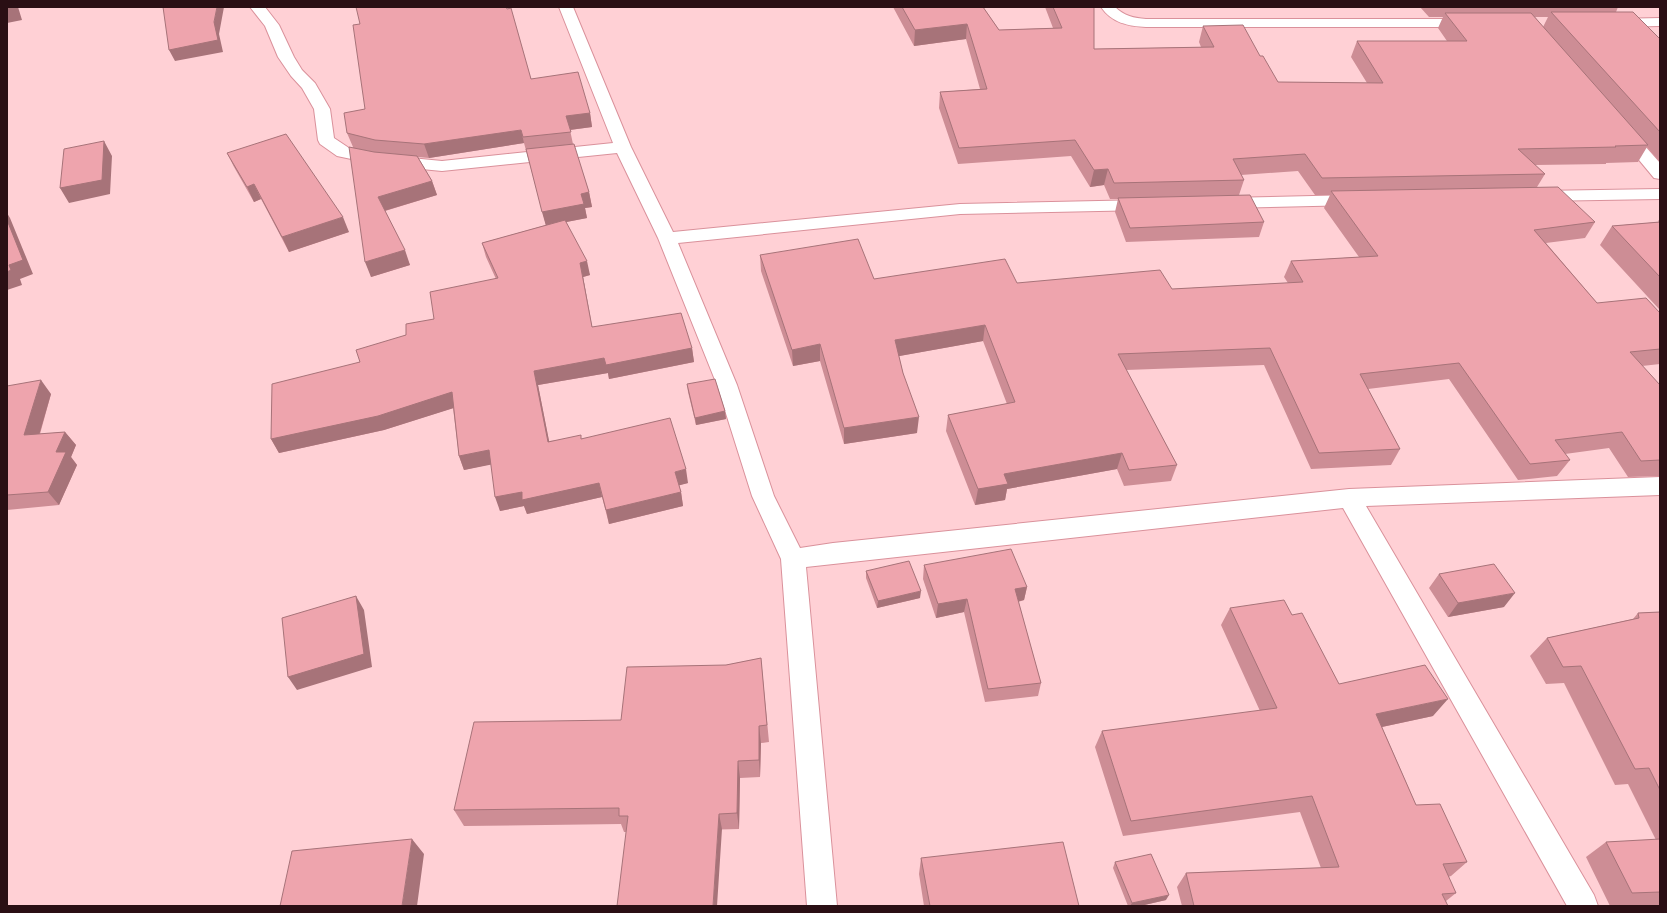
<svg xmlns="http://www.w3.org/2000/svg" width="1667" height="913" viewBox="0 0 1667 913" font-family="'Source Sans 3',sans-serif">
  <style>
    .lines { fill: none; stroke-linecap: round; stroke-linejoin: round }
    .street-casing { stroke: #da919b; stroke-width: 2 }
    .street { fill: #fff; fill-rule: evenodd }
    .wall { fill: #cd8d95; fill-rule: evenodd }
    .shaded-wall { fill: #a77379 }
    .building { fill: #eea4ad; stroke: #a77379 }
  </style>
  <rect width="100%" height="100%" fill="#ffd0d5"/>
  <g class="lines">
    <defs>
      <path id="street" d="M250,7H265L279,25L294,57L302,70L315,83L330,109L334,138L349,148L380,155L442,161L613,143L559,7H573L631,147L673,232L960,204L1146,200L1152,201L1155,205L1152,209L1146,210L960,214L678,243L737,385L774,496L800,548L833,543L1349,489L1660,477V495L1366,506L1594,895L1598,906H1567L1343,508L806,567L837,906H807L781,559L752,496L717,385L658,238L617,153L442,171L380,165L337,156L320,144L318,140L314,109L302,88L291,76L278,57L265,26Z
        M1101,7H1115C1124,16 1134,18 1146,19H1471L1476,20L1478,23L1476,26L1471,27H1146C1128,26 1112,23 1101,7Z
        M1660,18V26L1613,27L1608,26L1606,23L1608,20L1613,19Z
        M1623,126L1629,128L1660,163V179L1654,178L1615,131L1617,128Z
        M1660,189V199L1539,201L1533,200L1530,196L1533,192L1539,191Z
        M1356,195L1362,196L1365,200L1362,204L1356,205L1225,208L1219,207L1216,203L1219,199L1225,198Z"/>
    </defs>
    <!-- street casing -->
    <use href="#street" class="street-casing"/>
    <!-- street -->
    <use href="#street" class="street"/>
  </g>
  <!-- wall -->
  <path class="wall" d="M893,7H983L999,30L1053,28L1045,7H1094V49L1201,47L1199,42L1203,26L1260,56L1278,82L1367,83L1351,57L1357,41H1447L1438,28L1443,17H1429L1420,7H1618L1616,12L1660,39V161H1659L1647,147L1638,162L1606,163V164L1535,165L1545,174L1537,187L1595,222L1585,238L1546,243L1597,303L1660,313V364L1642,366L1660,385V476L1628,477L1609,448L1565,454L1570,460L1557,476L1518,480L1449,379L1368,389L1400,449L1391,465L1311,469L1264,365L1126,370L1177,465L1171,481L1124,486L1117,469L1007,489L1005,500L975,505L946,431L948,415L1007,404L983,341L899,356L917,433L844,444L820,361L793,366L761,271L760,255L874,279L1017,283L1172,289L1288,283L1284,277L1291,261L1359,257L1324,208L1330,195H1315L1298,171L1241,175L1244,180L1239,195L1264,222L1259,237L1126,242L1115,212L1118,199H1110L1104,185L1090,187L1071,156L958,164L939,108L940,92L980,89L966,39L914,46ZM1535,17H1548L1543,27Z
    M507,9L531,79L590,113L592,127L570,130L573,144L589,192L592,207L585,208L587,218L566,222L590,275L583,277L592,327L692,348L694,362L609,379L608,373L538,385L549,441L582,439L688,483L679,485L681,492L683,506L609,524L602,497L527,514L524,506L500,511L491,464L464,470L459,456L453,408L384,430L279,453L271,439L360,362L434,319L496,279L486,257L482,243L546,225L524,143L429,158L418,157L432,181L437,195L385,211L410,265L371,277L353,147L347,133L365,109Z
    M227,153L349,232L289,252L261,199L254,202L234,167Z
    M1660,219V309H1659L1600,245L1612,226L1659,222L1658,221Z
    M687,384L725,411L726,419L696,425L688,392Z
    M7,386L51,394L40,434L65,432L76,445L71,457L77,465L59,505L7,510Z
    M924,565L1027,587L1024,600L1018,602L1041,683L1038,696L985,702L964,612L936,618L923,579Z
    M866,571L920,598L877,608L866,578Z
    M1439,574L1504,607L1448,617L1429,588Z
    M1230,608L1292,615L1339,684L1433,716L1382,727L1416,805L1467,862L1451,876L1448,877L1456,893L1446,901L1448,906H1182L1177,887L1186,873L1321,868L1300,812L1123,836L1095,747L1102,731L1260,711L1221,625Z
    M1660,612V906H1610L1586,857L1606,842L1656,840L1628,784L1615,785L1564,683L1546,684L1530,656L1547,638L1633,619L1638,613Z
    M761,658L769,742L761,743L760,777L740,778L739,829L624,832L621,824L464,826L454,810L726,665Z
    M921,858L1079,906H924L919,874Z
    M1115,862L1166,900L1140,906H1128L1113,868Z"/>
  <!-- shaded-wall -->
  <path class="shaded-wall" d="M9,7H18L22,20L7,23V8Z
    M217,7H224L219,34L223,52L175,61L169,50L214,22Z
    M967,24L966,39L914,46L915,30Z
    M590,113L592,127L569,130L566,116Z
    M521,130L524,143L429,158L424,144Z
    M104,141L112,156L110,194L69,203L60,188Z
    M1108,169L1104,185L1090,187L1094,170Z
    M432,181L437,195L384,211L378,197Z
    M254,184L261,199L254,202L247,187Z
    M589,192L592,207L585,208L587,218L546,226L542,212L581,194Z
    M7,213L10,218L33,274L20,279L22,285L7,290V272L9,265Z
    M343,217L349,232L289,252L282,237Z
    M405,250L410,265L371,277L365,262Z
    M587,261L590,275L583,277L595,342L580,263Z
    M985,325L983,341L894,357L895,340Z
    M820,344V361L793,366L792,350Z
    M692,348L694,362L609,379L608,373L538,385L552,456L548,442L534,371L604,358Z
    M41,380L51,394L35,449L24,435Z
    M452,392L457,407L384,430L279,453L271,439Z
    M725,411L726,419L696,425L695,418Z
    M919,417L917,433L844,444V428Z
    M65,432L76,445L71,457L77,465L59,505L48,492L56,452Z
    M489,450L494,464L464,470L459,456Z
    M1122,453L1117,469L1007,489L1005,500L975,505L978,489L1004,474Z
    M686,469L688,483L677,486L675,472Z
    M599,483L602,497L527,514L524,506L500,511L495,497L522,492Z
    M681,492L683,506L609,524L606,510Z
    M1027,587L1024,600L1012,603L1015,589Z
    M921,591L920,598L877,608L878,601Z
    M1515,593L1504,607L1448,617L1458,603Z
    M356,596L364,610L372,667L297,690L288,677Z
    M967,599L964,612L936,618L938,604Z
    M1448,699L1433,716L1363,731L1376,714Z
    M759,726L761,743L760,777L759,760Z
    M738,761L740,778L739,829L737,813Z
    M719,814L722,829L717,906H713Z
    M412,839L424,854L417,906H402Z
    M1169,895L1166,900L1140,906H1130L1132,903Z"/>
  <!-- building -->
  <path class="building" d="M163,7H217L214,22L218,40L169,50Z
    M356,7H506L507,9L511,8L531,79L578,72L590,113L566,116L571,132L523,137L521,130L424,144L375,140L347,133L344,113L365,109L353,25L360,24Z
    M902,7H983L999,30L1062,28L1053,7H1094V49L1214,47L1203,26L1243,25L1260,56H1263L1278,82L1383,83L1357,41H1467L1445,13H1531L1648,145L1615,146L1616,147L1518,149L1545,174L1322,178L1305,154L1233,159L1244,180L1114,183L1108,169L1094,170L1075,140L959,148L940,92L987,89L967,24L915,30Z
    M1551,12H1633L1660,39V132Z
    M286,134L343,217L282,237L254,184L247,187L227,153Z
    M104,141L102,180L60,188L64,149Z
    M574,144L589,192L581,194L584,204L542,212L526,149Z
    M349,147L374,152L417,156L432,181L378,197L405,250L365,262Z
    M1558,187L1595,222L1534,230L1597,303L1646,298L1660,313V349L1630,352L1660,385V460L1641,461L1622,432L1555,440L1570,460L1530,464L1459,363L1360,374L1400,449L1319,453L1270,348L1118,354L1177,465L1129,470L1122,453L1004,474L1008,484L978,489L948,415L1015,402L985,325L895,340L903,373L919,417L844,428L820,344L792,350L760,255L858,239L874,279L1005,259L1017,283L1160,270L1172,289L1303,282L1291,261L1378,256L1331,191Z
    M1250,195L1264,222L1130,228L1118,198Z
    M7,220L23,260L9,265L11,270L7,272Z
    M565,220L587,261L580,263L592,327L681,313L692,348L606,365L604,358L534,371L548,442L581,435V439L670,418L686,469L675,472L681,492L606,510L599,483L522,500V492L495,497L489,450L459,456L452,392L378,416L271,439L272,384L360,362L356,350L406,335V324L434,319L430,292L498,278L482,243Z
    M1660,222V277L1612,226Z
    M715,379L725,411L695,418L687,384Z
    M41,380L24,435L65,432L56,452H66L48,492L7,495V386Z
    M1011,549L1027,587L1015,589L1041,683L988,689L967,599L938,604L924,565Z
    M909,561L921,591L878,601L866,571Z
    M1494,564L1515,593L1458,603L1439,574Z
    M356,596L364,654L288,677L282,618Z
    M1284,600L1292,615L1302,613L1339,684L1425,665L1448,699L1376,714L1416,805L1440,804L1467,862L1443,864L1456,893L1442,894L1448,906H1194L1186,873L1339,867L1312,796L1131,821L1102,731L1277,708L1230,608Z
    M1660,612V790L1649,768L1635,769L1581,666L1563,667L1547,638L1639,618L1638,613Z
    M761,658L767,725L759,726V760L738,761L737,813L719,814L713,906H617L628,816H619V808L454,810L474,722L621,720L627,667L726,665Z
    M412,839L402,906H280L292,851Z
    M1660,839V892L1632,893L1606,842Z
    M1063,842L1079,906H930L921,858Z
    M1151,854L1169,895L1132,903L1115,862Z"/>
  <!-- border -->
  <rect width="1667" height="913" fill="none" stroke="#2a0f14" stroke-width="16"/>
</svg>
